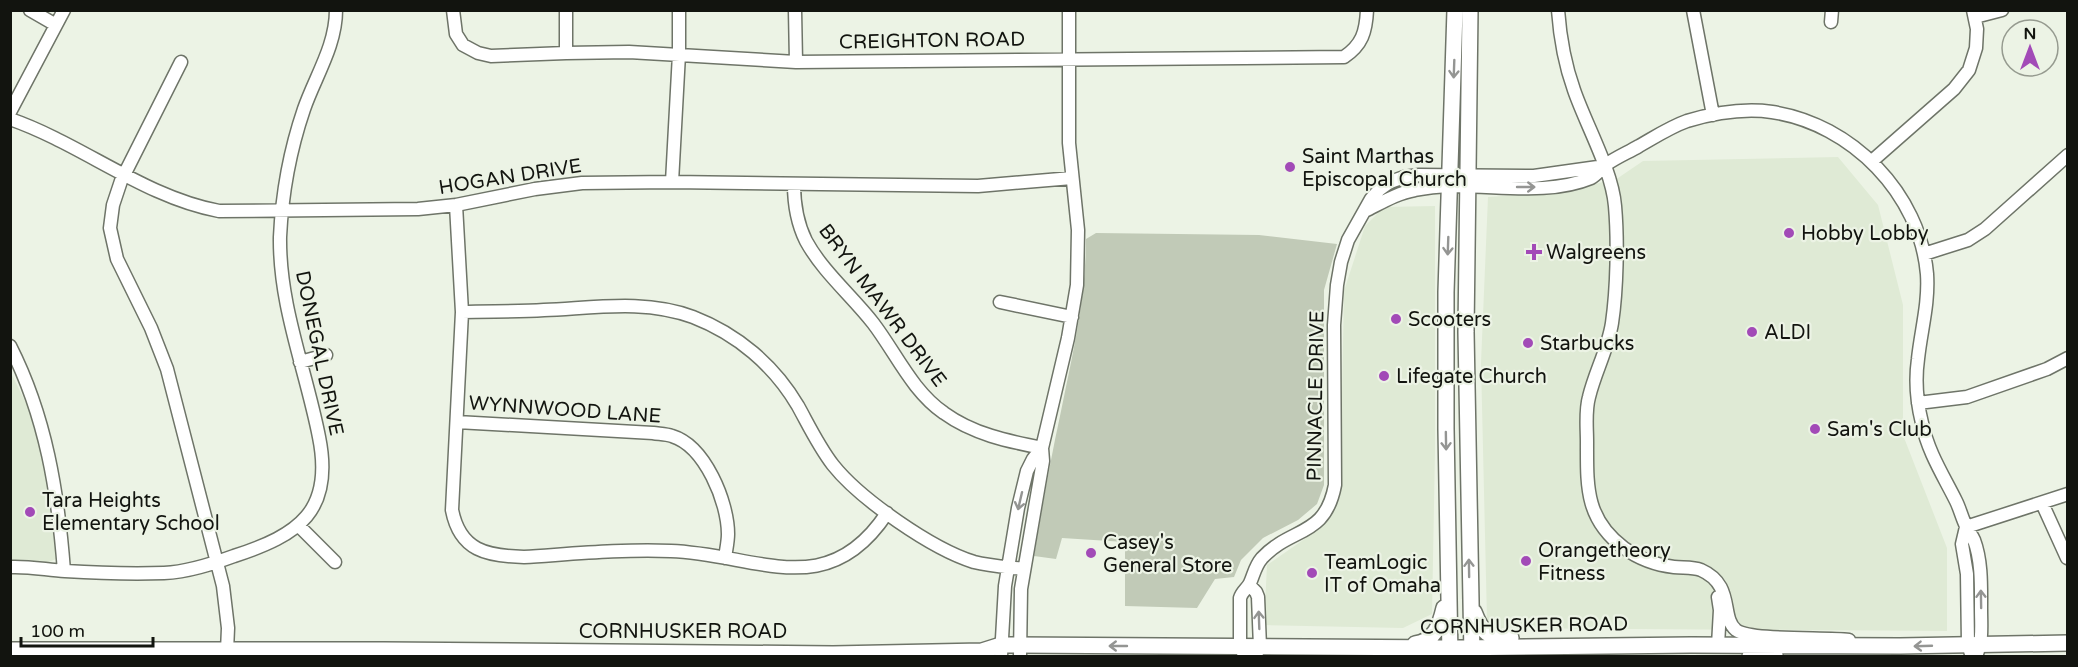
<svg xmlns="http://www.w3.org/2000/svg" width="2078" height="667" viewBox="0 0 2078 667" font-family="'Varela Round',sans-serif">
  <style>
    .built { fill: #dfead5 }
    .green { fill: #c1cab7 }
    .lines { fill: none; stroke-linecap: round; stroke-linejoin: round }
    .minor-casing { stroke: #6e7468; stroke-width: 15 }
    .major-casing { stroke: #6e7468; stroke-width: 18 }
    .minor { stroke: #fff; stroke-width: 12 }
    .major { stroke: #fff; stroke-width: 15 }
    .oneway { stroke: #949593 }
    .poi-dot { fill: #a24ab7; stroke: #ecf3e5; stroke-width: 2 }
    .labels { text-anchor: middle; stroke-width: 4.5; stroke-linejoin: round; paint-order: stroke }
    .street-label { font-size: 20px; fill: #12140f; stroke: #ecf3e5 }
    .poi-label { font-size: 20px; fill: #12140f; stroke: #ecf3e5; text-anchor: start }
  </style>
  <rect width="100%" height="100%" fill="#ecf3e5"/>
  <!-- built -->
  <path class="built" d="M1838,157L1878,205L1903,305V435L1947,548V631L1497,628L1487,620L1481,363L1488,197L1561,192L1584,187L1618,178L1643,161Z
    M1435,206V451L1432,614L1403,628L1264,625L1267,565L1306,538L1340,498L1344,291L1365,226L1384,207Z
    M10,371L27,405L45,465L56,559L49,562L11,561Z"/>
  <!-- green -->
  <path class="green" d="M1096,233L1259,235L1337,244L1324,290V485L1317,504L1298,520L1263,538L1241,560L1234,577L1215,579L1197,608L1125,606V542L1062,538L1056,559L1034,556C1042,509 1050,462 1060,416C1072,357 1086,299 1086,239Z"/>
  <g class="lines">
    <defs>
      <path id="minor" d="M30,10L56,25
        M453,10L456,34L463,45L478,53L491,56L566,53L629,52L796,62L1344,57C1362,45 1366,32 1367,10
        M566,10V53
        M795,10L796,62
        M1558,10C1560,37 1565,65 1574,90C1586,125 1612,170 1615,206C1618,240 1617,289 1612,323C1608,349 1595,372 1589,397C1585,411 1587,427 1587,442C1587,486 1585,519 1624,548C1639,559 1656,565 1674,567C1683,568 1693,567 1701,570C1735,585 1720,617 1736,630C1751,641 1825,637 1849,640
        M1693,10L1713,115
        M1975,17L2002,10
        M1831,22L1832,10
        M181,62L121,181L113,205L110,228L117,259L151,328L167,369L223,586L228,628L227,651
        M10,112L64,10
        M10,119C82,144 144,197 219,211L418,209L456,205L535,189L582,183L672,182L978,186L1072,178
        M1872,161L1954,89L1969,70L1976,48L1977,29L1973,10
        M672,182L679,54V10
        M794,184C794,204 797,223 806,241C823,272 852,296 873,323C896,353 912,391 944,413C973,434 1007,441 1042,448
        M456,205L462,312L452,510C460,551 487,556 524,557C572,554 622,549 671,551C757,554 827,604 887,513
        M1365,211C1381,203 1397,193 1415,190C1470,178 1538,200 1591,178C1597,175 1601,168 1607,164C1617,157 1629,152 1639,146C1655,137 1670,127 1687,121C1714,113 1744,108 1772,112C1852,124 1920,194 1927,274C1929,304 1921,330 1918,359C1915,380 1917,403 1922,423C1928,452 1943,475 1956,501C1960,509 1962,518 1966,526C1968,531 1972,535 1974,540C1982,561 1981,587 1981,609C1981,626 1983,641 1976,656
        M1924,254L1968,240L1985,229L2068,155
        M1000,302L1072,317
        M462,312C489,311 517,312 544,310C594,308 645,299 693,317C737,334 774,365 798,406C809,426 819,447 833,465C860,499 932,549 974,562C990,566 1007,567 1024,569
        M10,346C46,417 58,492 64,571
        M300,362L326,355
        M1918,403L1967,397L2047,369L2068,358
        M457,422L653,433C659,434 666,434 672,436C705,446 728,502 728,534C728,542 726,550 725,558
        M2042,503L2067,558
        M299,526L335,562
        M1966,527L1962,544L1967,574L1968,644L1971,654
        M1966,527L2068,494
        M10,567C29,566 47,570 65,571C97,573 131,574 164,573C188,572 212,564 234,556C299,535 334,511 319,437C306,370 279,306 280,237C282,194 290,150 304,109C315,77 336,46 336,10
        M1249,585L1256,592L1258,597L1260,647L1255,656
        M1718,645L1720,610L1718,597
        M1001,656L1005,586L1018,508L1027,471L1033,459L1042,448
        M1020,656L1021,589L1043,461L1042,448L1068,338L1077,285L1078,230L1069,143V10
        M1245,656L1240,647V598C1242,591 1247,589 1250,583C1254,574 1255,566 1262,558C1292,526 1325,538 1335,485L1334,325L1337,285L1341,262L1348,240L1371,199L1379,190L1390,182L1404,177L1419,175L1534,176L1605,166"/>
      <path id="major" d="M1470,10L1466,332L1472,655
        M1474,612C1482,633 1489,639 1511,638
        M1415,644C1435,641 1440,625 1444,608
        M10,650H384L833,654L982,651L1001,645L1450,648L1691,645L1900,646L2068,643
        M1450,656L1446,429V292L1455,10
        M1750,656L1775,655"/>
    </defs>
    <!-- minor casing -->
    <use href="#minor" class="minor-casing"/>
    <!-- major casing -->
    <use href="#major" class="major-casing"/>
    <!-- minor -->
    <use href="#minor" class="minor"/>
    <!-- major -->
    <use href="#major" class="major"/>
  </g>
  <!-- one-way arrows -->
  <defs><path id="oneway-shaft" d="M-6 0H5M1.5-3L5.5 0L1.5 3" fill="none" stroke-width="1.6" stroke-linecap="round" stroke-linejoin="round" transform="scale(1.5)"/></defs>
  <g class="oneway">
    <use href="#oneway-shaft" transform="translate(1454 69) rotate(92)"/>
    <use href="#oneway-shaft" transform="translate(1526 187)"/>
    <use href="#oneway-shaft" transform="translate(1448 246) rotate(92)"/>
    <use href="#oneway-shaft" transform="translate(1446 441) rotate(89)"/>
    <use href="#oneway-shaft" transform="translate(1020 501) rotate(103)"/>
    <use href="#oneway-shaft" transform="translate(1469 568) rotate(-91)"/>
    <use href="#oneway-shaft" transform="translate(1981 599) rotate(-91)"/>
    <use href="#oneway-shaft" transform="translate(1259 620) rotate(-92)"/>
    <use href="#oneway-shaft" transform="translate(1118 646) rotate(-180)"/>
    <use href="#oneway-shaft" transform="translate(1923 646) rotate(178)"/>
  </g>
  <!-- markers -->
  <g class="poi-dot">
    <circle cx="1290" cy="167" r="6"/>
    <circle cx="1789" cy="233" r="6"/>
    <path d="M1531 243h6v6h6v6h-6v6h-6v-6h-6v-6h6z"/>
    <circle cx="1396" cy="319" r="6"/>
    <circle cx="1752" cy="332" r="6"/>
    <circle cx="1528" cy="343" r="6"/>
    <circle cx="1384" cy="376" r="6"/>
    <circle cx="1815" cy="429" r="6"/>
    <circle cx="30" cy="512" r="6"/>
    <circle cx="1091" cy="553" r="6"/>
    <circle cx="1526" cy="561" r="6"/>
    <circle cx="1312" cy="573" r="6"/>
  </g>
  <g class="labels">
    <!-- street labels -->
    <g class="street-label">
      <text transform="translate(932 40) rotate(-1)" y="7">CREIGHTON ROAD</text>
      <text transform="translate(510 176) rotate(-9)" y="7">HOGAN DRIVE</text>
      <text transform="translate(883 305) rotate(53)" y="7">BRYN MAWR DRIVE</text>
      <text transform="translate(320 353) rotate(78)" y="7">DONEGAL DRIVE</text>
      <text transform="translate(1315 396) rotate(-89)" y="7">PINNACLE DRIVE</text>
      <text transform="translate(565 409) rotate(4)" y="7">WYNNWOOD LANE</text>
      <text transform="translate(1524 625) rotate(-1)" y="7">CORNHUSKER ROAD</text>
      <text x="683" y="638">CORNHUSKER ROAD</text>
    </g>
    <!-- poi labels -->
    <g class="poi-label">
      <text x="1302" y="163">Saint Marthas<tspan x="1302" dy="23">Episcopal Church</tspan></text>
      <text x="1801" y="240">Hobby Lobby</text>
      <text x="1546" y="259">Walgreens</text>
      <text x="1408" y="326">Scooters</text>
      <text x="1764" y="339">ALDI</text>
      <text x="1540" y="350">Starbucks</text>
      <text x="1396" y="383">Lifegate Church</text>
      <text x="1827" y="436">Sam's Club</text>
      <text x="42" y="507">Tara Heights<tspan x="42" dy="23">Elementary School</tspan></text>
      <text x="1103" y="549">Casey's<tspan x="1103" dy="23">General Store</tspan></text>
      <text x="1538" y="557">Orangetheory<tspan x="1538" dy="23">Fitness</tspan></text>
      <text x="1324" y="569">TeamLogic<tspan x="1324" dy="23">IT of Omaha</tspan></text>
    </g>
  </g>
  <!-- border -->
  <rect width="2078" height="667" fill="none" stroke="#12140f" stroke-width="24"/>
  <!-- north arrow -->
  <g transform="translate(2030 48)"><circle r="28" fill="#ecf3e5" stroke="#959a8f" stroke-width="1.5"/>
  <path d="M0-4.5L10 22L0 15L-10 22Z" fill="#a24ab7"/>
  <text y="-9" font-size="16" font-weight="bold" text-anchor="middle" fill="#12140f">N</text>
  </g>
  <!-- scale -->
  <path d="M21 637v9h132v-9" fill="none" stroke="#12140f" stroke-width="3"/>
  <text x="30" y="637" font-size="18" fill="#12140f" stroke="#ecf3e5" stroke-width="4.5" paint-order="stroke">100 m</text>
</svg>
